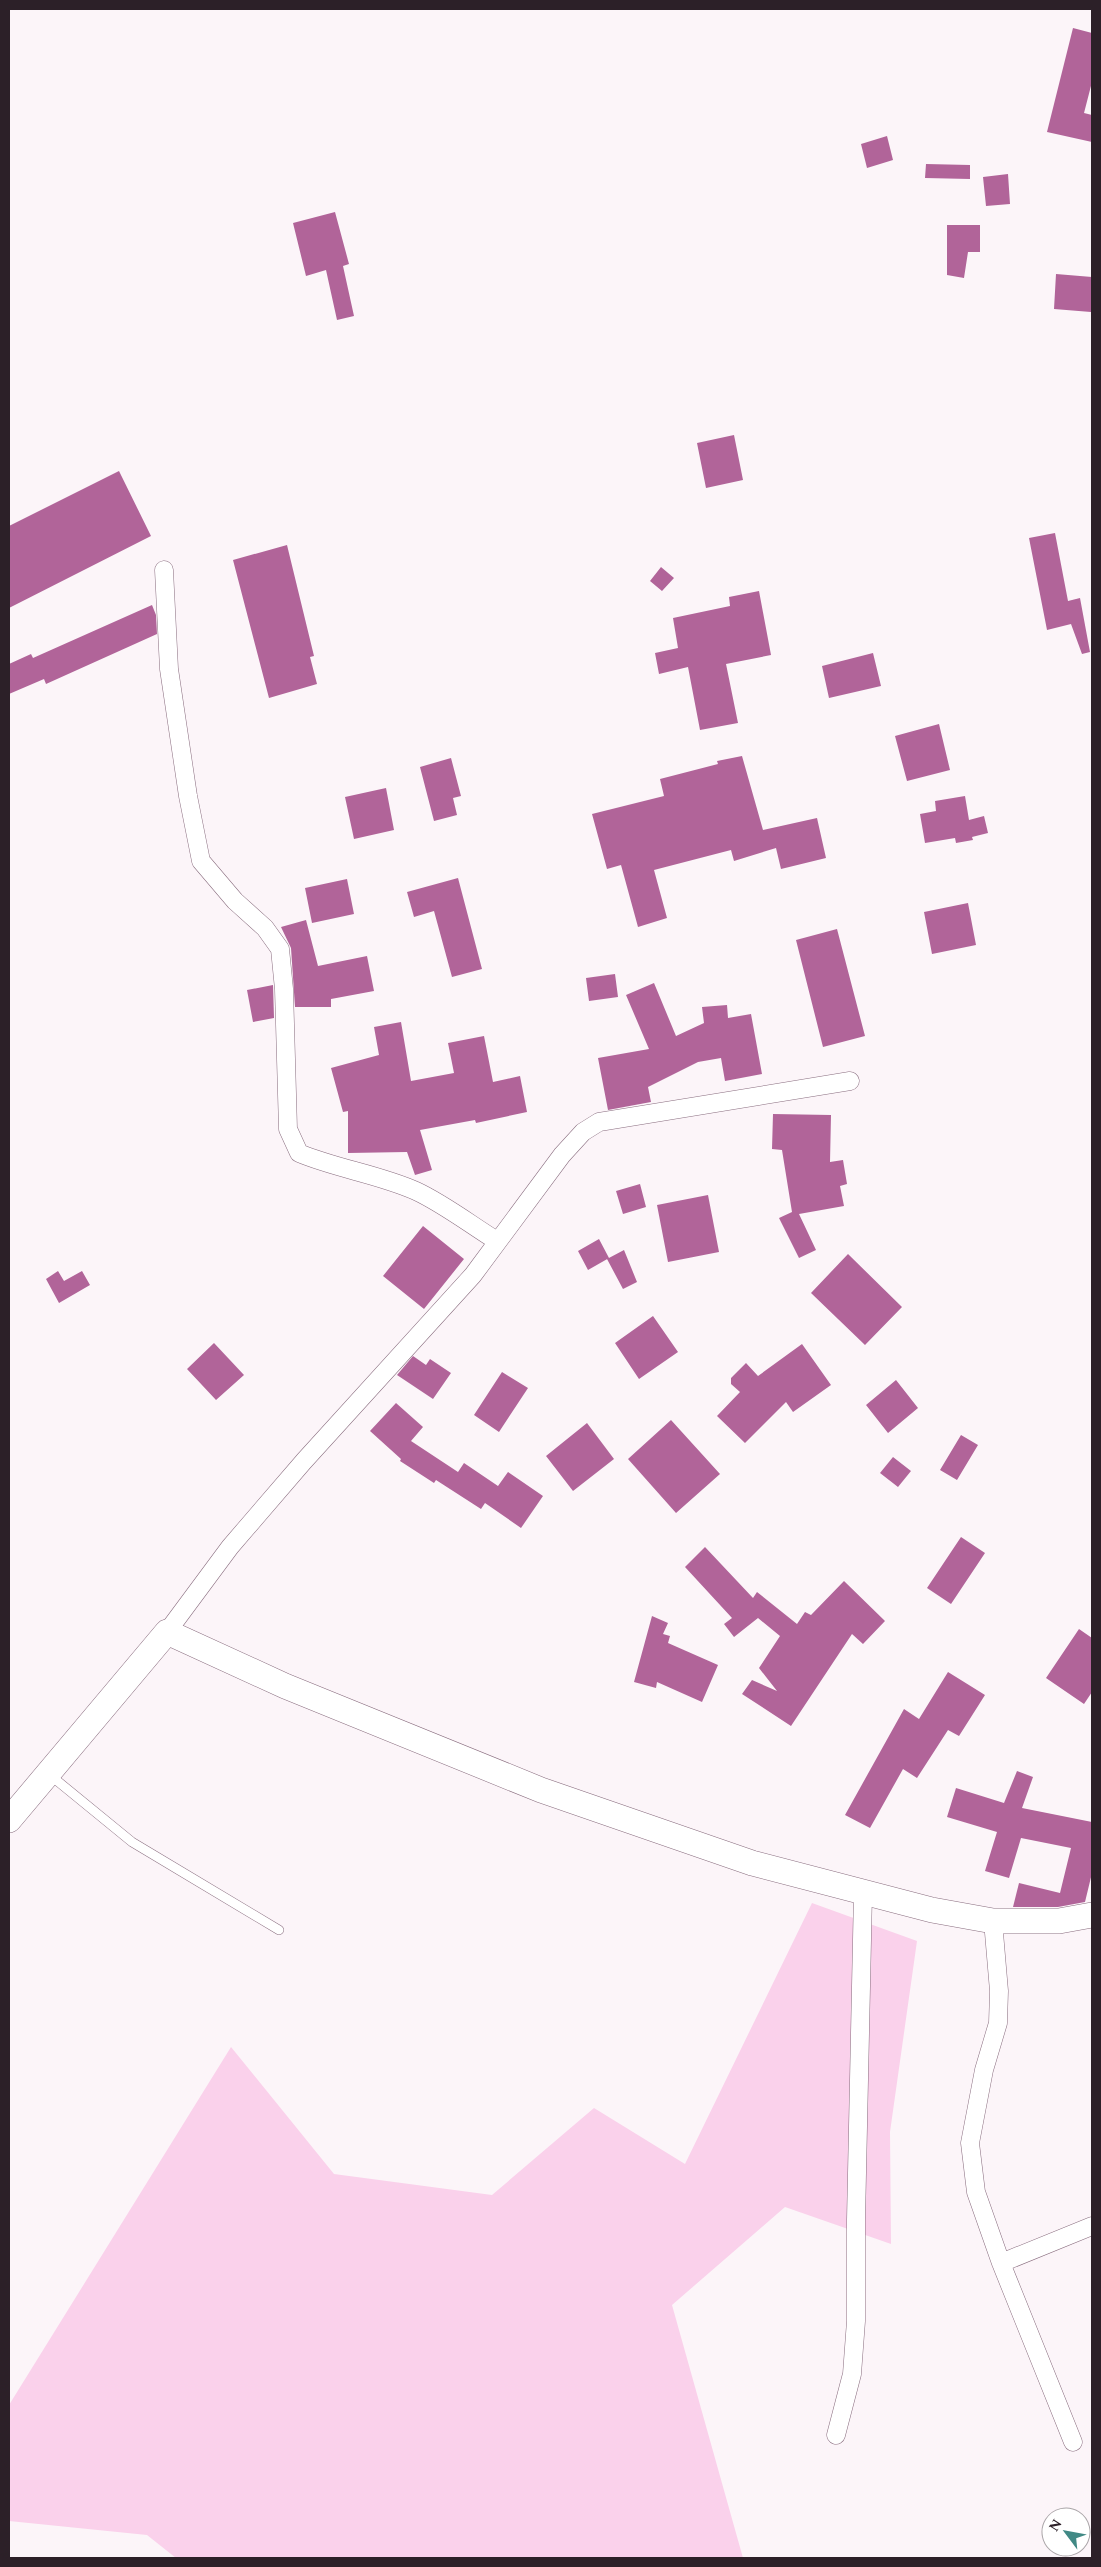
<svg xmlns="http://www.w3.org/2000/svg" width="1101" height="2567" viewBox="0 0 1101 2567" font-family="Spectral,serif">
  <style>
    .grass { fill: #fad1eb }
    .building { fill: #b16499 }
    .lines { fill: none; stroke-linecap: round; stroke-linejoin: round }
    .lane-casing { stroke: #896d7f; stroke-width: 10 }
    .street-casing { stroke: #896d7f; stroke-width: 19 }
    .secondary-casing { stroke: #896d7f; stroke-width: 26 }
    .lane { stroke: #fff; stroke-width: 9 }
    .street { stroke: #fff; stroke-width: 18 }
    .secondary { stroke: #fff; stroke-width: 25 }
  </style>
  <rect width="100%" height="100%" fill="#fcf5f9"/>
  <!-- grass -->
  <path class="grass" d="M812,1903L917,1941L890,2132L891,2244L785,2207L672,2305L743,2558H176L147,2535L9,2521V2405L231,2047L334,2174L492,2195L594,2108L685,2164Z"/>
  <!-- building -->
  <path class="building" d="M1073,28L1092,33V82L1084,113L1092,115V142L1047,132Z
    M887,136L893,160L867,168L861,144Z
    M926,164L970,165V179L925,178Z
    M1008,174L1010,204L986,206L983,177Z
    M335,212L349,264L343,266L354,316L337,320L326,270L306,276L293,223Z
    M947,225H980V252H968L964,278L947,275Z
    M1056,274L1092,277L1091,312L1054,309Z
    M734,435L743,480L706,488L697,443Z
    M119,471L151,536L9,608V526Z
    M1055,533L1068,601L1080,598L1090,652L1082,654L1071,624L1047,630L1029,538Z
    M287,545L314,656L310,657L317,684L269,698L233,560Z
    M661,567L674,578L662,591L650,581Z
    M759,591L771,655L726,664L738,723L700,730L688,667L659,674L655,653L678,648L673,618L730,606L729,597Z
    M152,605L156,615L157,634L46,684L44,679L9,694V664L31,654L33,658Z
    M873,653L881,686L829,698L822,666Z
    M939,724L950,770L907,781L895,736Z
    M742,756L763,830L817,818L826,858L781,869L776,848L734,861L731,850L654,870L667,918L638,927L621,865L607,869L592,814L664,796L660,779L718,764L717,761Z
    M451,758L461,796L453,798L457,815L434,821L420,767Z
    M386,788L394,830L354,839L345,797Z
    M965,796L969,820L984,816L988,833L972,837L973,840L956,843L955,838L925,843L920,814L936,811L935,801Z
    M458,878L482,969L452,977L434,911L414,917L407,892Z
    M347,879L354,914L312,923L305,888Z
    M968,903L976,945L932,954L924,912Z
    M306,920L318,966L367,956L374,991L331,999V1007H295L291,948L281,927Z
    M837,929L865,1036L823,1047L796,940Z
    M615,974L618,997L589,1001L586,978Z
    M654,983L676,1036L704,1023L702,1007L727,1005L728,1018L751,1014L762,1074L725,1081L721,1058L698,1062L648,1087L651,1102L608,1110L598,1058L649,1049L626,995Z
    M273,985L274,1018L253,1022L247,990Z
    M401,1022L411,1081L454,1073L448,1043L484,1036L493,1082L520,1076L527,1112L476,1123L475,1120L420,1130L432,1170L415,1175L407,1152L348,1153V1111L343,1112L331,1068L379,1055L374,1027Z
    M773,1114L831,1115L830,1162L843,1160L847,1184L840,1186L844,1206L799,1214L816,1250L799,1258L779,1218L792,1212L782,1150L772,1149Z
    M640,1184L646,1207L623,1214L616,1191Z
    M708,1195L719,1252L668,1262L657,1205Z
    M423,1226L464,1259L424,1309L383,1276Z
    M599,1239L609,1258L588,1270L578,1251Z
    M624,1250L637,1282L623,1289L607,1259Z
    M848,1254L902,1307L865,1345L811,1293Z
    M58,1271L64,1281L82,1271L90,1285L59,1303L46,1279Z
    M653,1316L678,1352L639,1379L615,1343Z
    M214,1343L244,1375L216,1400L187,1369Z
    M802,1344L831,1385L793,1412L786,1402L745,1443L717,1416L740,1392L731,1384V1378L746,1363L758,1376Z
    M413,1356L426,1365L430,1359L451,1373L433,1399L397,1375Z
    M502,1372L528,1388L499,1432L474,1415Z
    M896,1380L918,1408L888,1433L866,1405Z
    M396,1403L423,1427L411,1441L458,1472L464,1463L498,1486L508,1472L543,1496L521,1528L485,1503L481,1509L436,1480L434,1483L400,1461L401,1459L370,1431Z
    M671,1420L720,1474L676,1513L628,1459Z
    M587,1423L614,1459L573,1491L546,1456Z
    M961,1435L978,1445L957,1480L940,1470Z
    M893,1457L911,1471L898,1487L880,1473Z
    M961,1537L985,1553L951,1604L927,1588Z
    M705,1547L753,1598L757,1592L797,1624L805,1612L811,1615L844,1581L885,1621L863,1644L852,1634L791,1726L742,1694L752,1680L777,1691L759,1668L780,1636L758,1618L734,1637L724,1624L732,1618L685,1567Z
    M652,1616L668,1623L663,1634L670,1636L668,1643L718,1665L702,1702L657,1682L656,1688L634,1682Z
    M1079,1629L1092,1638V1692L1084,1704L1046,1678Z
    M948,1672L985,1695L959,1736L948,1730L917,1778L903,1769L870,1828L845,1815L904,1709L919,1719Z
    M1017,1771L1033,1777L1022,1808L1092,1822V1873L1085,1902L1058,1907H1013L1019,1883L1060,1893L1071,1848L1021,1838L1009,1878L985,1871L997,1832L947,1817L956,1788L1004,1803Z"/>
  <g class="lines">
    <defs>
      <path id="lane" d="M50,1775L132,1842L279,1930"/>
      <path id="street" d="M164,570L169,669L188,796L201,861L235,901L265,928L280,949L284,989L288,1129L299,1153C337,1169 378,1174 416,1191C444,1204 471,1225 497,1241
        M167,1632L230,1547L304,1461L473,1275L562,1155L583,1132L599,1122L850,1081
        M993,1921L999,1991L998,2023L984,2070L970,2143L976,2192L1001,2263L1073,2442
        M1001,2263L1092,2226
        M836,2435L852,2374L856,2321V2220L863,1893"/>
      <path id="secondary" d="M9,1820L167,1632L285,1686L541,1790L752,1863L932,1910L993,1921H1059L1092,1915"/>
    </defs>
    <!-- lane casing -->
    <use href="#lane" class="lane-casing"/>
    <!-- street casing -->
    <use href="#street" class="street-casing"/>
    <!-- secondary casing -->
    <use href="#secondary" class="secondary-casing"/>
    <!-- lane -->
    <use href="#lane" class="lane"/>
    <!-- street -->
    <use href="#street" class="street"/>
    <!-- secondary -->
    <use href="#secondary" class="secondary"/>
  </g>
  <!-- border -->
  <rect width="1101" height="2567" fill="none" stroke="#2c2028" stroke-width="20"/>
  <!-- north arrow -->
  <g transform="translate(1066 2532) rotate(302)"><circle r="24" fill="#ffffff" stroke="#aba6a9"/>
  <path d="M0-4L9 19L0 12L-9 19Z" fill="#418985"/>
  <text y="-8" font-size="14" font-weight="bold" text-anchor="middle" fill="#2c2028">N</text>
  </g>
</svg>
